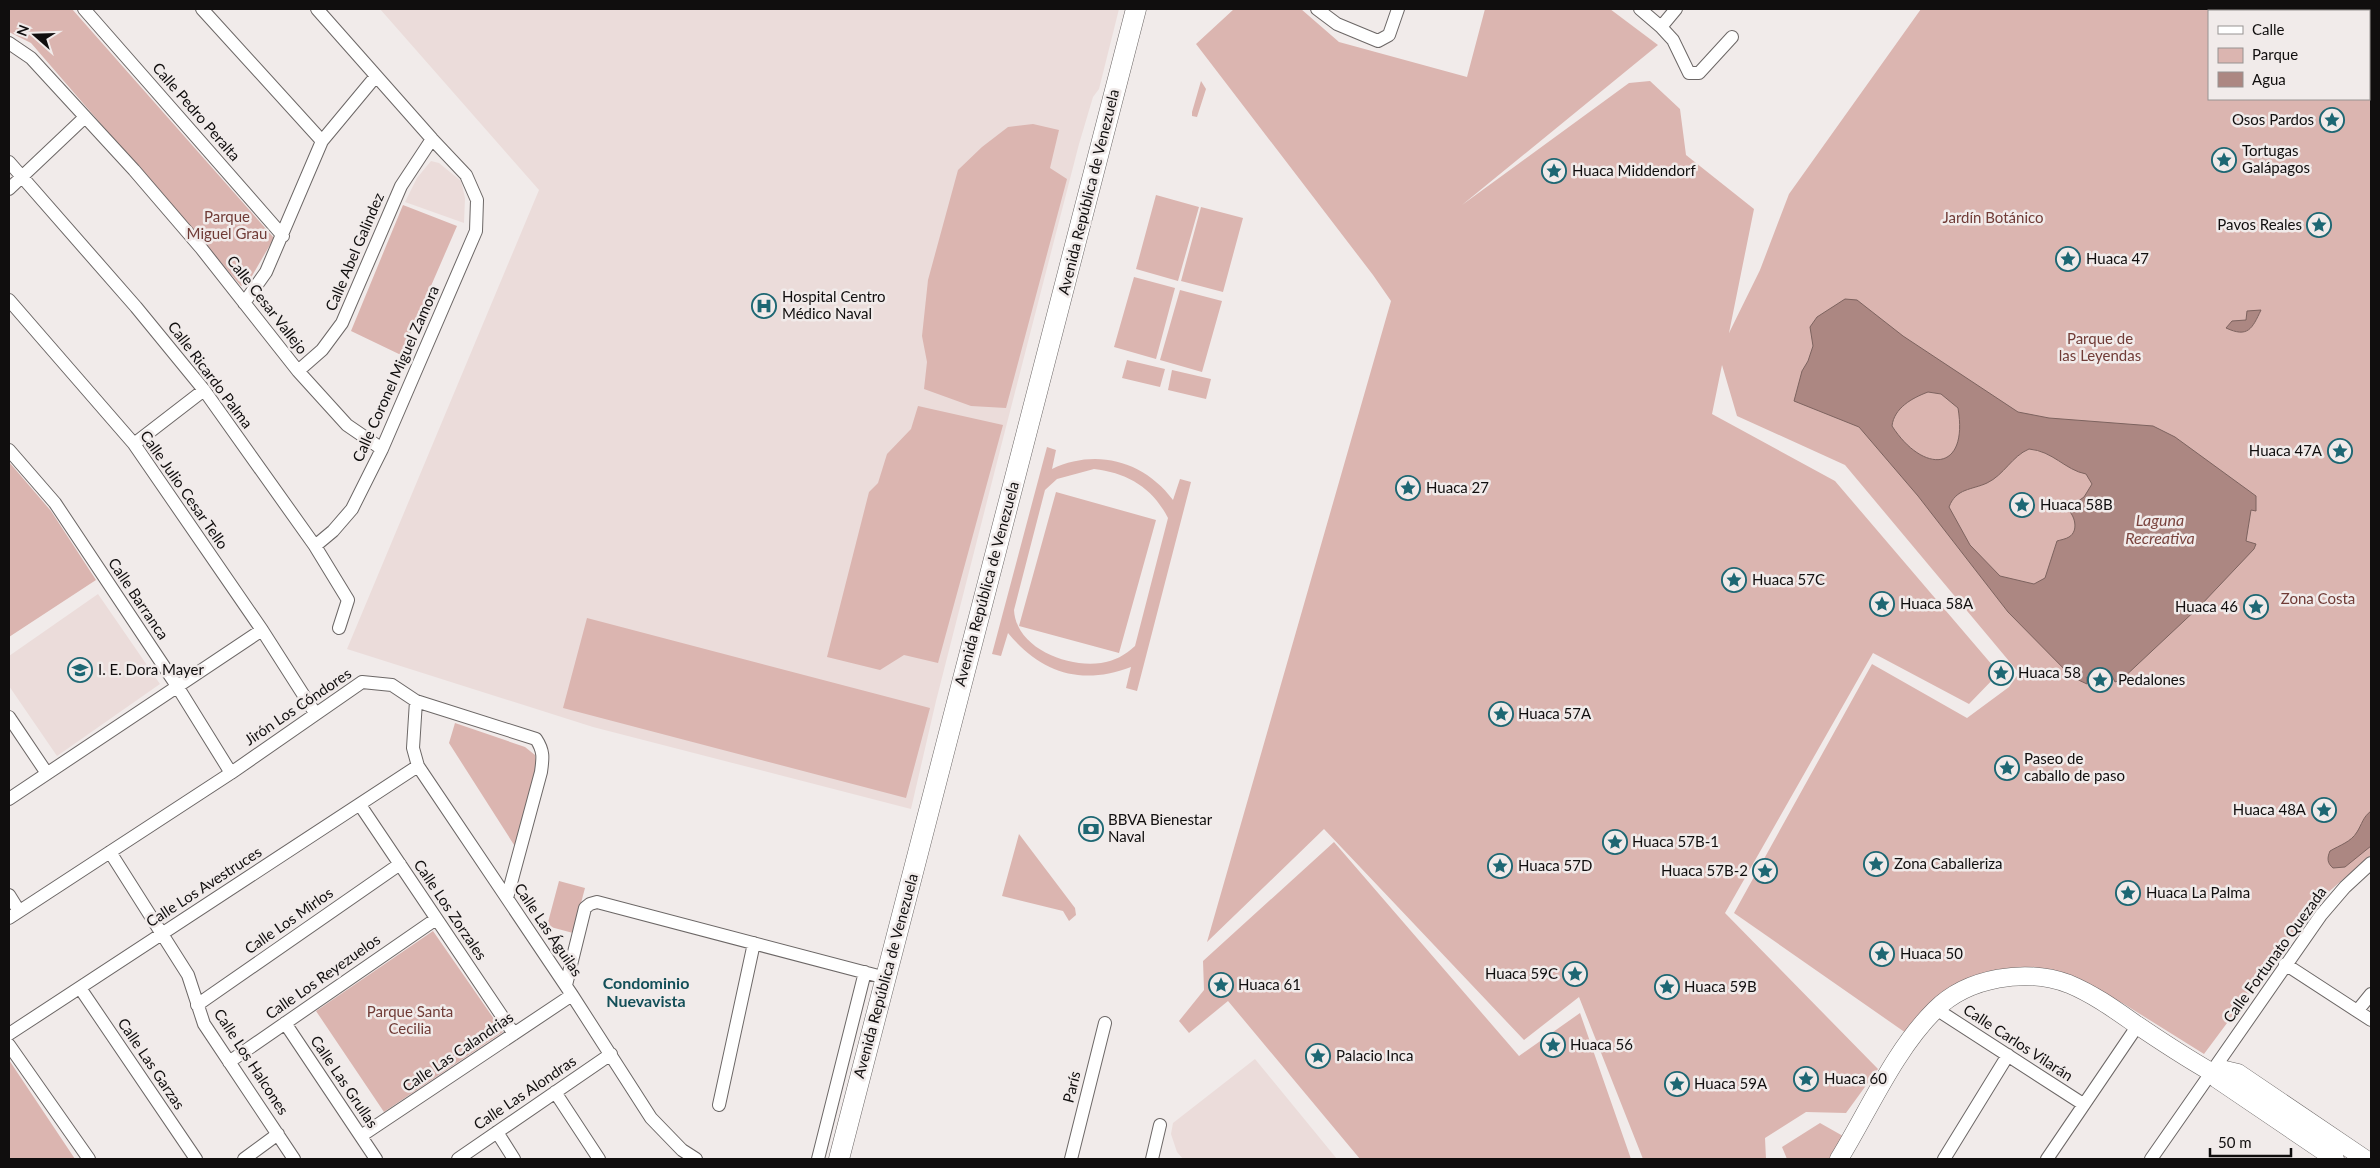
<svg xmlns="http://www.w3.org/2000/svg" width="2380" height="1168" viewBox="0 0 2380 1168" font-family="Lato,sans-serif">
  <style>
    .built { fill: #ebdcda }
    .green { fill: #dbb5b0; fill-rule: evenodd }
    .water { fill: #ac8782; stroke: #7d635f; fill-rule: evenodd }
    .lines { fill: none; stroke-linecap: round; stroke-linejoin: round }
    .street-casing { stroke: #6c6766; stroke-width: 14 }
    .secondary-casing { stroke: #6c6766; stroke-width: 19 }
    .primary-casing { stroke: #6c6766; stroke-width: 21 }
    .street { stroke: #fff; stroke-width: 12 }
    .secondary { stroke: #fff; stroke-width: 18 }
    .primary { stroke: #fff; stroke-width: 20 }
    .labels { text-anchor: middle; stroke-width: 5; stroke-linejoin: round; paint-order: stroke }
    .street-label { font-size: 15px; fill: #100e0e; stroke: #f1ebea }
    .poi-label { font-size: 15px; fill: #100e0e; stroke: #f1ebea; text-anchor: start }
    .park-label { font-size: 15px; fill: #703b36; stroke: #f1ebea }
    .water-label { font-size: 16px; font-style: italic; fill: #7a443e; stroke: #f1ebea }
    .neighbourhood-label { font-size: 16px; font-weight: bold; fill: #134f58; stroke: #f1ebea }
  </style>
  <rect width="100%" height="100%" fill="#f1ebea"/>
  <!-- built -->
  <path class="built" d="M380,9H1119L1099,89L1093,97L1079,144L1007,423L936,701L911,809L593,727L347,649L539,190Z
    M431,161L439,163L461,181L465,198L464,223L405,202L417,178Z
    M98,594L160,684L57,756L9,686V656Z
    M1255,1059L1337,1159H1183L1177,1152L1171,1134L1173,1123Z"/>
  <!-- green -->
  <path class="green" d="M9,9H72L274,238L249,281L241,286L31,43L9,32Z
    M1234,9H1301L1339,42L1467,77L1485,9H1610L1658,45L1462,205L1629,83L1650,81L1680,109L1686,155L1754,209L1729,333L1760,270L1789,194L1921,9H2371V855L2317,902L2204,1054L2124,1004L2078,980L2028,967L1982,974L1906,1033L1734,913L1872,664L1967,718L2009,687L2019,673L1845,465L1737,416L1722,365L1712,414L1835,481L1999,673L1969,704L1873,653L1725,913L1878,1069L1846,1113L1806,1112L1765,1138L1766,1159H1643L1579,997L1524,1040L1324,829L1207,942L1391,301L1373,275L1196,44ZM2209,11H2369V99H2209Z
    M1201,81L1206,89L1197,117L1192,116V112Z
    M1033,124L1059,130L1050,168L1067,179L1006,408L971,406L924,389L927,362L922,336L928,280L958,170L982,147L1008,127Z
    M1156,195L1199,207L1178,281L1136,269Z
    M403,205L457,226L401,355L351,331Z
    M1201,207L1243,218L1223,292L1181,281Z
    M1134,277L1175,288L1156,359L1114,347Z
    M1180,290L1222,301L1202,372L1160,360Z
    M1127,360L1165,369L1160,387L1122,378Z
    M1172,370L1211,379L1206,399L1168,390Z
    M918,406L1003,425L938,663L904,655L880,670L827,657L869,492L878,483L887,454L911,429Z
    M1047,447L1056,450L1052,469C1096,448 1144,461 1173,500L1180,479L1191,482L1137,691L1126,688L1131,667C1081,686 1041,673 1008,633L1001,656L992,654ZM1094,469C1127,473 1152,487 1168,518L1135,646C1125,655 1115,661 1101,663C1067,668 1016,648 1014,610L1045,490L1057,479Z
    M9,462L51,511L96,580L9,637Z
    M1056,492L1156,520L1119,653L1019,626Z
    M587,618L930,708L906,798L563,708Z
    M455,723L525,747L535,755L537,767L516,848L449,743Z
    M1019,834L1075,908L1076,915L1069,921L1063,911L1002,896Z
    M1334,842L1519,1056L1580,1013L1631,1159H1360L1228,1001L1189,1033L1179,1021L1204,990L1203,961Z
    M559,881L585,888L573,933L547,926Z
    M433,931L503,1032L384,1112L316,1011Z
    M9,1060L75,1159H9Z
    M1820,1123L1850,1140L1839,1159H1787L1782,1147Z"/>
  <!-- water -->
  <path class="water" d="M1845,299L1857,300L1903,336L2018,412L2049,418L2153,426L2175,437L2256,496V511L2251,510L2246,541L2256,544L2254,549L2200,606L2121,680L2115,682L2111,674L2087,677V684L2072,677L2008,612L1918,496L1859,427L1794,401L1802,371L1808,361L1813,346L1810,327L1817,317ZM1928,392L1941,394L1958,408C1969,473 1923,474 1892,426C1894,408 1912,398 1928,392ZM2029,449C2053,451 2065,470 2086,474L2092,484L2084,497L2067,509C2075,515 2079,531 2069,537C2066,539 2060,540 2057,541L2045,578L2034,584L2000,576L1970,545L1949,507C1956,488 1972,490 1987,483C2004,475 2012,456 2029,449Z
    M2261,310C2252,329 2248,338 2226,328L2232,321L2246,320L2247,311Z
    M2371,811V846L2345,867L2333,868C2327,863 2327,858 2330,851C2340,845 2351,842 2357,832C2362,824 2363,817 2371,811Z"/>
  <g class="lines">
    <defs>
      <path id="street" d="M84,9L283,236
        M202,9L322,141
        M1317,9L1337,24L1378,41L1389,35L1398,9
        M1640,9L1661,27L1673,40L1689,73H1699L1732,37
        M1661,27L1676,9
        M9,43L31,58L134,170L201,248L298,371L347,425L382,449
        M9,162L136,307L204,390L315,546L348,600L339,628
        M9,189L84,118
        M9,300L134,444L262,630L315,713
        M244,303L266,272L322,141L376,76
        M298,371L322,350L342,323L401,186L432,139
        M134,444L204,390
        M9,450L55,503L177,686L231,773
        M315,546L333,531L352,509L382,449L476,231L477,200L466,175L432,139L317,9
        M416,701L413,748L418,766L572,995L651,1118L682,1150L696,1159
        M9,717L46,772
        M9,799L262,630
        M360,805L514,1034
        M110,852L188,975L204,1024L294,1159
        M9,895L19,911
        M9,918L231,773L362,682L392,685L416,701L536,739C544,751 543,758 541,772L507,898
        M2285,964L2371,1020
        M566,985L585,908L590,904L597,902L886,978
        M80,988L196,1159
        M197,1005L400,864
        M1936,1009L2083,1104
        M2358,1010L2371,994
        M285,1023L376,1159
        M9,1034L418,766
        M9,1045L89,1159
        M229,1062L436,919
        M555,1092L599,1159
        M719,1105L754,943
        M497,1132L514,1159
        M361,1136L572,995
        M244,1159L278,1134
        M458,1159L611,1054
        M818,1159L865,972
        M1071,1159L1105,1023
        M1152,1159L1160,1125
        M1944,1159L2008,1055
        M2047,1159L2138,1025
        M2151,1159L2321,915L2345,887L2371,863"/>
      <path id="secondary" d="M2211,1072L2221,1069L2238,1073L2365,1159
        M1839,1159C1869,1110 1894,1051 1935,1010C1968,977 2026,968 2069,984C2093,994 2114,1009 2134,1023C2159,1040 2185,1057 2211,1072L2217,1079L2335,1159"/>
      <path id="primary" d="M839,1159L1136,9"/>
    </defs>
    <!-- street casing -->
    <use href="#street" class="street-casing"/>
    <!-- secondary casing -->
    <use href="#secondary" class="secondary-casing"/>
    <!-- primary casing -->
    <use href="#primary" class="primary-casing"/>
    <!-- street -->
    <use href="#street" class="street"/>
    <!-- secondary -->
    <use href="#secondary" class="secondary"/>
    <!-- primary -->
    <use href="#primary" class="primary"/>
  </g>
  <!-- icons -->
  <defs>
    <symbol id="sight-ring" viewBox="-11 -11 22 22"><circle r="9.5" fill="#f1ebea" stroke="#1d6773" stroke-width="1.5"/><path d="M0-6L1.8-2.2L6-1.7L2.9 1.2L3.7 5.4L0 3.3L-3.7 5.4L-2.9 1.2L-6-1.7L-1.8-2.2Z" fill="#1d6773"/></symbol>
    <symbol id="hospital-ring" viewBox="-11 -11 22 22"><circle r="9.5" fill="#f1ebea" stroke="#1d6773" stroke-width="1.5"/><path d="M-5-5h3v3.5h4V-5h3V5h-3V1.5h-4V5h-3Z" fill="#1d6773"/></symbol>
    <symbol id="school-ring" viewBox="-11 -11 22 22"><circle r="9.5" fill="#f1ebea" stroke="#1d6773" stroke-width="1.5"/><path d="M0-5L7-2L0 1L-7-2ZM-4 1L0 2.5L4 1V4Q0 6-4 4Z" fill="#1d6773"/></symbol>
    <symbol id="bank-ring" viewBox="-11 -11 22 22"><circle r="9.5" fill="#f1ebea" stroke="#1d6773" stroke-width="1.5"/><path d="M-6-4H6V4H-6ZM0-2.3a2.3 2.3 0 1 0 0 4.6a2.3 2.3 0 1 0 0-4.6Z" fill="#1d6773"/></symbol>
  </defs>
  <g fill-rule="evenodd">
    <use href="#sight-ring" x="2318" y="106" width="28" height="28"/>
    <use href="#sight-ring" x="2210" y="146" width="28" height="28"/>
    <use href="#sight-ring" x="1540" y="157" width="28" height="28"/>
    <use href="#sight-ring" x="2305" y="211" width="28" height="28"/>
    <use href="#sight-ring" x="2054" y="245" width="28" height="28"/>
    <use href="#hospital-ring" x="750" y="292" width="28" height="28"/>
    <use href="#sight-ring" x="2326" y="437" width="28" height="28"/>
    <use href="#sight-ring" x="1394" y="474" width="28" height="28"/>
    <use href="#sight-ring" x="2008" y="491" width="28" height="28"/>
    <use href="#sight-ring" x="1720" y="566" width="28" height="28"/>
    <use href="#sight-ring" x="1868" y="590" width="28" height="28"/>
    <use href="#sight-ring" x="2242" y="593" width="28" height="28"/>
    <use href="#school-ring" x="66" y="656" width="28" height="28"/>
    <use href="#sight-ring" x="1987" y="659" width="28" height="28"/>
    <use href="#sight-ring" x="2086" y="666" width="28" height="28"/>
    <use href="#sight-ring" x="1487" y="700" width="28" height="28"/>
    <use href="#sight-ring" x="1993" y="754" width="28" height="28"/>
    <use href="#sight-ring" x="2310" y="796" width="28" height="28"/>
    <use href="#bank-ring" x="1077" y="815" width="28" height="28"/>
    <use href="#sight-ring" x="1601" y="828" width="28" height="28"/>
    <use href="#sight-ring" x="1862" y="850" width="28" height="28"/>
    <use href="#sight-ring" x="1486" y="852" width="28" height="28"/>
    <use href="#sight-ring" x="1751" y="857" width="28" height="28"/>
    <use href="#sight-ring" x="2114" y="879" width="28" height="28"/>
    <use href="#sight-ring" x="1868" y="940" width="28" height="28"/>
    <use href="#sight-ring" x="1561" y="960" width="28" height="28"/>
    <use href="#sight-ring" x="1207" y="971" width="28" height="28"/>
    <use href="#sight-ring" x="1653" y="973" width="28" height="28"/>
    <use href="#sight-ring" x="1539" y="1031" width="28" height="28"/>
    <use href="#sight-ring" x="1304" y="1042" width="28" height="28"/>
    <use href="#sight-ring" x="1792" y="1065" width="28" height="28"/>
    <use href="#sight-ring" x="1663" y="1070" width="28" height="28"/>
  </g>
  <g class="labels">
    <!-- street labels -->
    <g class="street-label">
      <text transform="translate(196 112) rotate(49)" y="5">Calle Pedro Peralta</text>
      <text transform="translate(1089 192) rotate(-76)" y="5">Avenida República de Venezuela</text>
      <text transform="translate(355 252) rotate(-67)" y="5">Calle Abel Galindez</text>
      <text transform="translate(267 305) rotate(52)" y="5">Calle Cesar Vallejo</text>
      <text transform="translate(396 374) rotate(-66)" y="5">Calle Coronel Miguel Zamora</text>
      <text transform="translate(210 375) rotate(53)" y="5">Calle Ricardo Palma</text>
      <text transform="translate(184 490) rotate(55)" y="5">Calle Julio Cesar Tello</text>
      <text transform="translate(987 584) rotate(-75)" y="5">Avenida República de Venezuela</text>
      <text transform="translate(138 599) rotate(56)" y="5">Calle Barranca</text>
      <text transform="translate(298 707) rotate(-34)" y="5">Jirón Los Cóndores</text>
      <text transform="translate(204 887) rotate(-33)" y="5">Calle Los Avestruces</text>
      <text transform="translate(450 910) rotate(56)" y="5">Calle Los Zorzales</text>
      <text transform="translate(289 921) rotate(-35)" y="5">Calle Los Mirlos</text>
      <text transform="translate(548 930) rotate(56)" y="5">Calle Las Águilas</text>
      <text transform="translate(2275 955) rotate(-54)" y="5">Calle Fortunato Quezada</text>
      <text transform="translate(886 976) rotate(-75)" y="5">Avenida República de Venezuela</text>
      <text transform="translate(323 977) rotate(-35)" y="5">Calle Los Reyezuelos</text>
      <text transform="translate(2018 1043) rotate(33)" y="5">Calle Carlos Vilarán</text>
      <text transform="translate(458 1052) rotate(-34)" y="5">Calle Las Calandrias</text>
      <text transform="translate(251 1062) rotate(57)" y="5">Calle Los Halcones</text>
      <text transform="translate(151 1064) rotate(56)" y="5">Calle Las Garzas</text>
      <text transform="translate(344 1082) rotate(56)" y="5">Calle Las Grullas</text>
      <text transform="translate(1072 1087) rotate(-76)" y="5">París</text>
      <text transform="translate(525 1093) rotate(-34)" y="5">Calle Las Alondras</text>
    </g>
    <!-- poi labels -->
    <g class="poi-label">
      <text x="2314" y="125" text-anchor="end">Osos Pardos</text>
      <text x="2242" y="156">Tortugas<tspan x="2242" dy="17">Galápagos</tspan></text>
      <text x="1572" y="176">Huaca Middendorf</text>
      <text x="2302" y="230" text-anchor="end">Pavos Reales</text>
      <text x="2086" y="264">Huaca 47</text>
      <text x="782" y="302">Hospital Centro<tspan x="782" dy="17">Médico Naval</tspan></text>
      <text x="2322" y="456" text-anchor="end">Huaca 47A</text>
      <text x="1426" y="493">Huaca 27</text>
      <text x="2040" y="510">Huaca 58B</text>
      <text x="1752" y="585">Huaca 57C</text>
      <text x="1900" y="609">Huaca 58A</text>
      <text x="2238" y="612" text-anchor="end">Huaca 46</text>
      <text x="98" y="675">I. E. Dora Mayer</text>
      <text x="2018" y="678">Huaca 58</text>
      <text x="2118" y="685">Pedalones</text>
      <text x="1518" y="719">Huaca 57A</text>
      <text x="2024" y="764">Paseo de<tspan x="2024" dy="17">caballo de paso</tspan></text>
      <text x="2306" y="815" text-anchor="end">Huaca 48A</text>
      <text x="1108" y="825">BBVA Bienestar<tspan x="1108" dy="17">Naval</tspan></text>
      <text x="1632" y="847">Huaca 57B-1</text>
      <text x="1894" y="869">Zona Caballeriza</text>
      <text x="1518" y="871">Huaca 57D</text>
      <text x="1748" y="876" text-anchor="end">Huaca 57B-2</text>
      <text x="2146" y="898">Huaca La Palma</text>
      <text x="1900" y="959">Huaca 50</text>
      <text x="1558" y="979" text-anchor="end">Huaca 59C</text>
      <text x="1238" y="990">Huaca 61</text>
      <text x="1684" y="992">Huaca 59B</text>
      <text x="1570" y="1050">Huaca 56</text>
      <text x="1336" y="1061">Palacio Inca</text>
      <text x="1824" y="1084">Huaca 60</text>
      <text x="1694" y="1089">Huaca 59A</text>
    </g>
    <!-- park labels -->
    <g class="park-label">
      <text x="227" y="222">Parque<tspan x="227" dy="17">Miguel Grau</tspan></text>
      <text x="1993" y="223">Jardín Botánico</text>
      <text x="2100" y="344">Parque de<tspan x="2100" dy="17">las Leyendas</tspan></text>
      <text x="2318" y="604">Zona Costa</text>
      <text x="410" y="1017">Parque Santa<tspan x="410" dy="17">Cecilia</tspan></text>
    </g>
    <!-- water labels -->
    <g class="water-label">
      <text x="2160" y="526">Laguna<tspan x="2160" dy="18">Recreativa</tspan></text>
    </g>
    <!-- neighbourhood labels -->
    <g class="neighbourhood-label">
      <text x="646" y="989">Condominio<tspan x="646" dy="18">Nuevavista</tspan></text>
    </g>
  </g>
  <!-- border -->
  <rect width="2380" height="1168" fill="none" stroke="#100e0e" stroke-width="20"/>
  <!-- legend -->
  <rect x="2208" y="10" width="162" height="90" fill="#f1ebea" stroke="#979392"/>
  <rect x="2218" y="26" width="25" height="8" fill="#ffffff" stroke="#979392"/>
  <text x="2252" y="35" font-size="15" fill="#100e0e">Calle</text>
  <rect x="2218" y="48" width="25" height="15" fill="#dbb5b0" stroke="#979392"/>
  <text x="2252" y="60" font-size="15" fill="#100e0e">Parque</text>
  <rect x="2218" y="72" width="25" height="15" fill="#ac8782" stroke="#979392"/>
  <text x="2252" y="85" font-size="15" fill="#100e0e">Agua</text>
  <!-- north arrow -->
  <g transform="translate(35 35) rotate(290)" stroke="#f1ebea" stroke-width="4" paint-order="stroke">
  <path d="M0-4L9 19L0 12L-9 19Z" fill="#100e0e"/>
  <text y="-8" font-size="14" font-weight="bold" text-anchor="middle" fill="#100e0e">N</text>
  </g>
  <!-- scale -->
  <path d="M2210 1148v8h81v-8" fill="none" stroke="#100e0e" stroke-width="2.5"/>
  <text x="2218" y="1148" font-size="15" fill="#100e0e" stroke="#f1ebea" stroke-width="4" paint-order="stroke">50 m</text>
</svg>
